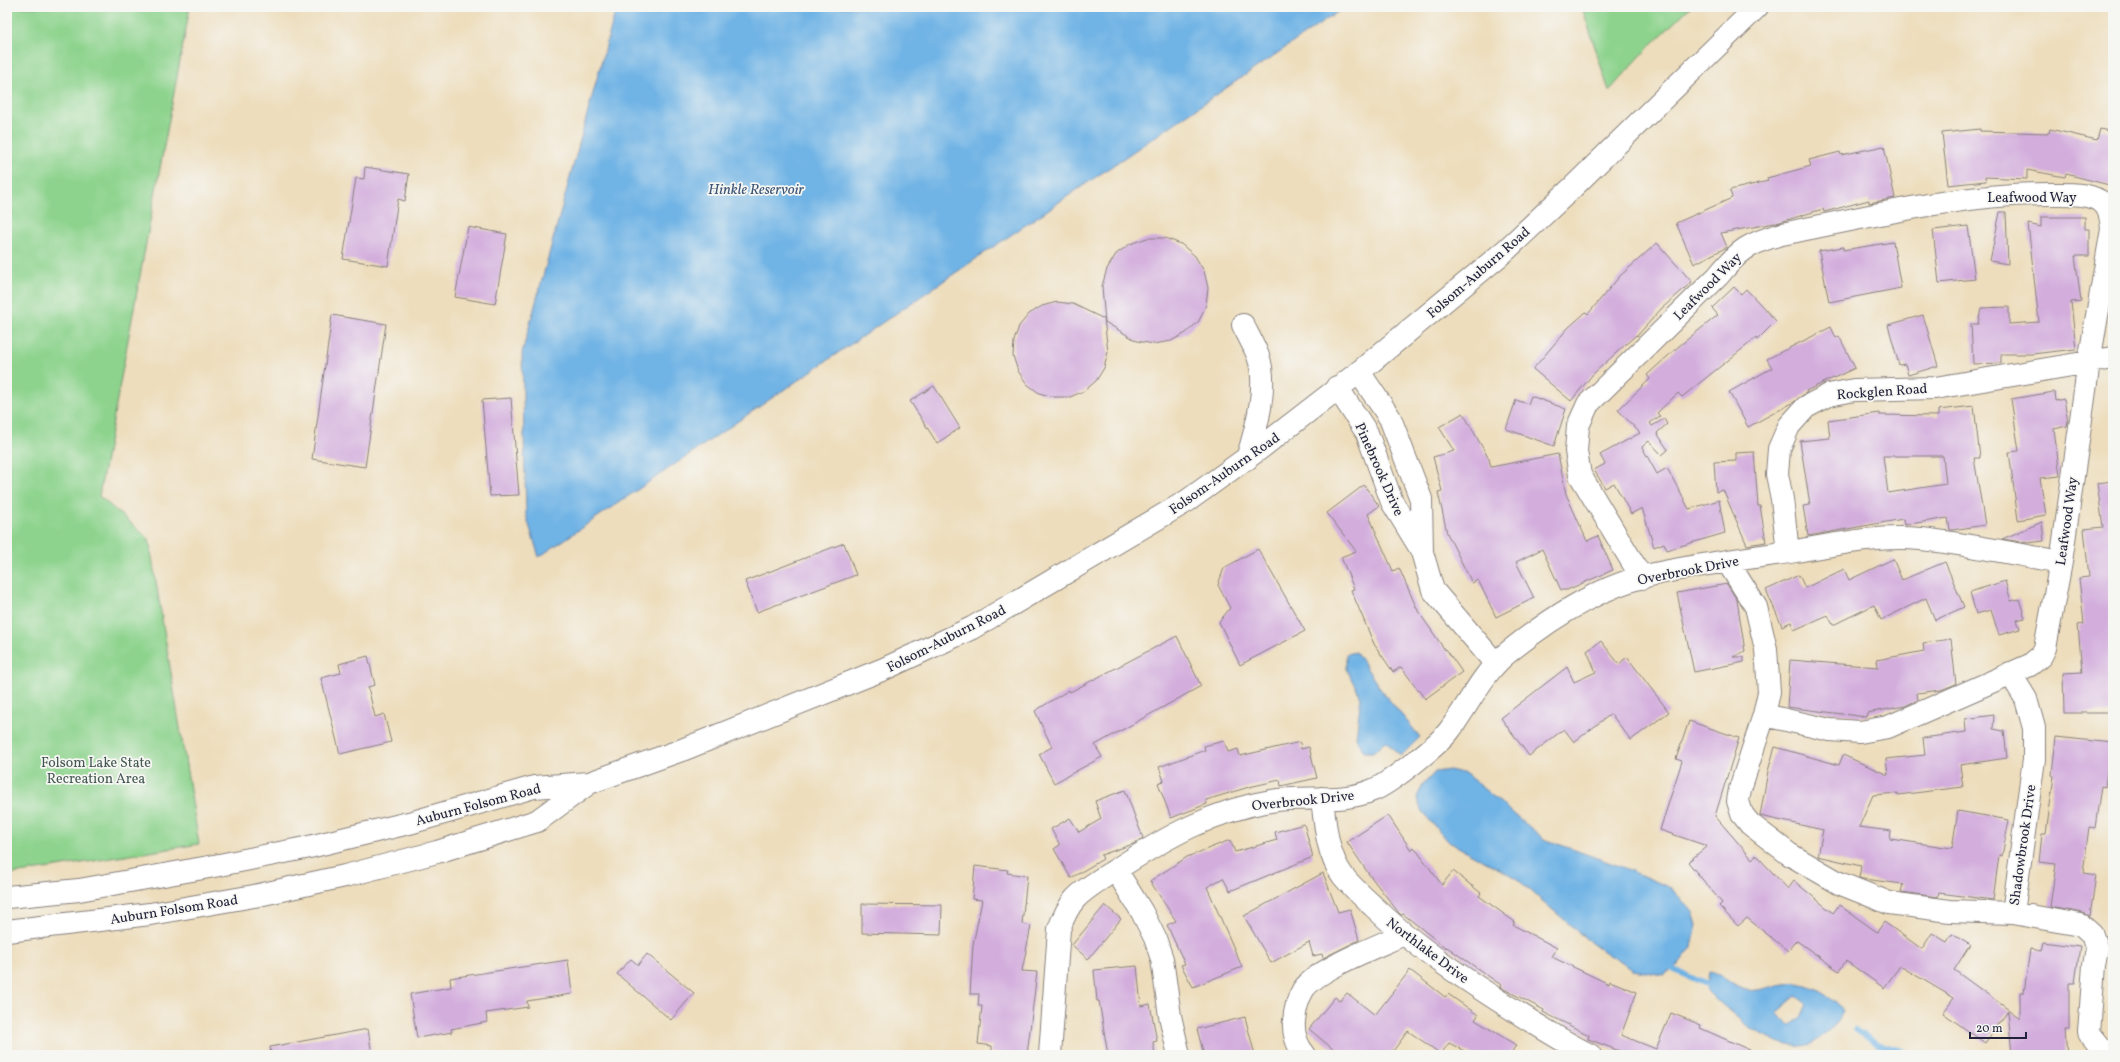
<svg xmlns="http://www.w3.org/2000/svg" width="2120" height="1062" viewBox="0 0 2120 1062" font-family="Vollkorn,serif">
  <style>
    .green { fill: #8dd38d; stroke: #587a64 }
    .water { fill: #70b3e5; stroke: #496a90; fill-rule: evenodd }
    .lines { fill: none; stroke-linecap: round; stroke-linejoin: round }
    .stream { stroke: #70b3e5; stroke-width: 5.5 }
    .building { fill: #d3aedd; fill-rule: evenodd }
    .minor-casing { stroke: #88807c; stroke-width: 24 }
    .major-casing { stroke: #88807c; stroke-width: 24 }
    .minor { stroke: #fff; stroke-width: 22 }
    .major { stroke: #fff; stroke-width: 22 }
    .labels { text-anchor: middle; stroke-width: 3.5; stroke-linejoin: round; paint-order: stroke }
    .street-label { font-size: 14px; fill: #22223b; stroke: #f6f6f2 }
    .park-label { font-size: 14px; fill: #425754; stroke: #f6f6f2 }
    .water-label { font-size: 15px; font-style: italic; fill: #3d5576; stroke: #f6f6f2 }
  </style>
  <rect width="100%" height="100%" fill="#f6f6f2"/>
  <filter id="ink" filterUnits="userSpaceOnUse"><feTurbulence type="fractalNoise" baseFrequency=".025" numOctaves="2"/><feDisplacementMap in="SourceGraphic" scale="8" xChannelSelector="R" yChannelSelector="G"/><feConvolveMatrix kernelMatrix="1 2 1 2 8 2 1 2 1" color-interpolation-filters="sRGB"/></filter>
  <filter id="wash" filterUnits="userSpaceOnUse"><feTurbulence type="fractalNoise" baseFrequency=".012" numOctaves="4" result="noise"/><feDisplacementMap in="SourceGraphic" scale="16" xChannelSelector="R" yChannelSelector="G"/><feGaussianBlur stdDeviation="0.9" result="paint"/><feColorMatrix in="noise" values="0 0 0 0 0 0 0 0 0 0 0 0 0 0 0 0 0 1.4 0 .05"/><feComposite in="paint" operator="in"/></filter>
  <g filter="url(#wash)">
    <rect width="100%" height="100%" fill="#edddbc"/>
    <!-- green -->
    <path class="green" d="M7,7H190L99,496L149,539L199,844L7,875Z
      M1582,7H1690L1645,51L1609,91Z"/>
    <!-- water -->
    <path class="water" d="M621,7H1345L539,557L526,515L522,353L616,9Z
      M1356,652L1381,690L1420,737L1401,756L1385,741L1373,752H1364L1356,737L1361,697L1346,669V654Z
      M1450,770L1466,774L1544,839L1622,867L1671,888L1693,912L1697,925L1692,947L1678,965L1664,975L1633,970L1591,943L1516,878L1447,841L1421,810L1417,797L1423,785L1435,772Z
      M1709,972C1723,974 1730,985 1742,989C1757,994 1771,985 1785,984C1807,981 1828,994 1843,1010C1840,1021 1833,1026 1824,1033C1821,1036 1817,1041 1813,1043C1778,1059 1728,1011 1706,989ZM1796,996L1807,1004L1801,1018L1789,1026L1776,1013Z"/>
    <g class="lines">
      <!-- stream -->
      <path class="stream" d="M1672,969L1706,984
        M1856,1030L1878,1044L1902,1051L1906,1055"/>
    </g>
    <g id="blocks">
      <!-- building -->
      <path class="building" d="M1980,129V131L2049,133L2050,129L2097,140L2100,129L2113,132V186L2066,174L2065,177L2027,170V179L1985,177L1986,181L1948,185L1942,133Z
        M1884,146L1895,198L1869,203V200L1824,212L1823,209L1780,222L1721,233L1727,247L1694,264L1676,223L1732,198L1730,190L1768,181L1767,178L1811,166L1809,160L1840,152L1841,155Z
        M365,167L409,174L405,201L398,199L388,266L343,259L356,178L364,179Z
        M2000,212H2006L2008,264L1990,261Z
        M2041,217H2085V229H2089V256H2075L2081,301L2071,302L2076,349L2032,354H2001V363L1973,364L1971,324H1978L1981,308L2009,307V324L2039,322L2028,224L2041,227Z
        M1968,226L1975,279L1939,283L1933,230Z
        M468,227L507,234L495,304L455,297Z
        M1147,238H1165L1181,244L1195,256L1204,271L1208,288L1206,305L1199,321L1186,333L1171,341L1154,344L1137,341L1105,322L1102,286L1107,269L1116,254L1130,244Z
        M1893,242L1901,288L1829,302L1819,251L1843,247V250Z
        M1657,243L1692,282L1661,309L1637,336L1636,335L1593,374L1571,401L1533,369L1568,328L1586,312L1588,314L1620,276Z
        M1734,287L1741,294L1746,289L1776,321L1757,340L1756,338L1682,397L1678,393L1657,413L1660,416L1650,423L1652,426L1664,419L1667,424L1657,433L1668,450L1662,455L1649,441L1642,447L1657,474L1667,468L1689,509L1719,500L1725,533L1667,550L1664,543L1654,547L1642,508L1631,514L1614,483L1605,488L1594,470L1605,464L1600,455L1640,433L1618,410L1650,379L1647,375L1679,346L1718,315L1712,308Z
        M1057,302L1073,304L1104,319L1108,352L1104,368L1096,381L1084,391L1070,397H1054L1039,393L1027,384L1018,371L1013,356L1014,341L1019,326L1029,314L1042,306Z
        M332,315L386,324L365,467L312,459Z
        M1923,315L1938,366L1908,375L1905,364L1899,365L1888,325Z
        M1831,327L1836,338L1839,336L1855,368L1806,391L1807,392L1794,402L1748,427L1729,392L1772,368L1767,359Z
        M934,386L960,428L937,443L910,401Z
        M2054,392L2055,401L2064,399L2068,421L2067,426L2054,429L2060,476L2040,478L2046,515L2018,520L2009,452L2019,451L2011,399Z
        M1531,396L1566,409L1554,446L1506,429L1516,400L1528,404Z
        M511,398L519,495L490,496L482,400Z
        M1974,406L1980,458H1974L1985,525L1952,530H1950L1948,518L1904,525L1903,519L1808,536L1803,506L1810,505L1800,441L1830,438L1828,420L1879,413V415L1938,416V410ZM1883,456H1943L1946,484L1888,493Z
        M1463,413L1489,459L1491,467L1558,454L1566,494L1587,541L1598,536L1613,570L1567,590H1561L1542,549L1516,562L1534,598L1496,617L1478,580L1472,583L1447,533L1438,492L1442,491L1433,457L1454,451L1439,427Z
        M1754,452L1758,506H1760L1766,542L1747,545L1723,490L1716,492L1714,462L1736,461V453Z
        M2113,481V608H2111L2113,713H2064L2063,673L2082,672L2078,625L2084,624L2079,578L2089,577L2084,529L2103,527L2097,483Z
        M1364,485L1379,506L1368,514L1393,571L1399,568L1418,611L1445,650L1446,649L1462,672L1425,699L1401,667L1393,672L1374,644L1351,590L1354,589L1341,557L1356,551L1327,513Z
        M2042,522L2044,541L2028,543L2002,539Z
        M844,543L856,575L757,612L745,581Z
        M1258,549L1305,631L1240,665L1219,622L1230,608L1218,585L1224,568Z
        M1893,559L1902,580L1945,562L1964,607L1935,620L1926,598L1881,620L1874,605L1833,625L1828,615L1794,630L1791,622L1782,626L1766,590L1799,575L1805,588L1844,569L1849,580Z
        M2005,581L2011,601L2019,599L2025,618L2017,620L2020,629L1999,635L1991,610L1976,614L1970,592Z
        M1727,584L1737,600L1745,651L1733,657H1744V662L1694,672L1677,593Z
        M1177,636L1201,686L1095,745L1102,757L1054,783L1039,754L1052,747L1035,711L1069,690L1070,692Z
        M1951,639L1956,684L1941,690L1917,693L1918,700L1905,706L1867,713L1866,717L1787,707L1790,660L1878,667L1877,660L1924,651L1923,643Z
        M1601,641L1619,664L1627,657L1669,712L1631,740L1611,714L1574,742L1564,729L1529,756L1501,718L1567,667L1574,682L1596,672L1587,651Z
        M368,656L375,685L368,687L375,717L384,714L391,742L340,754L321,678L341,673L339,664Z
        M1994,715L1993,729L2004,731L2007,758L1960,765L1963,787L1898,795V793L1873,795L1859,827L1891,831L1890,839L1952,848L1958,811L2009,820L2002,856L1999,855L1993,900L1939,893L1938,897L1901,892L1903,884L1863,879L1859,878L1861,866L1818,856L1823,830L1760,816L1768,771L1775,747L1839,765L1843,755L1888,775L1886,759L1925,755L1923,738L1966,732L1965,719Z
        M1689,721L1739,738L1715,816L1752,859L1756,855L1788,889L1794,881L1833,913L1839,905L1877,932L1884,922L1922,949L1932,933L1947,942L1952,934L1970,945L1954,970L2020,1018V993H2024L2030,949L2041,951L2043,942L2080,947L2075,983H2069V1030H2065L2067,1055H2012L2008,1011L1985,1043L1943,1013L1954,998L1900,966L1884,988L1846,961L1839,971L1797,941L1788,951L1747,918L1738,926L1719,906L1722,903L1688,862L1707,846L1660,830L1682,761L1676,759Z
        M2056,737L2113,743V765L2108,764L2105,787L2101,786L2095,828L2089,827L2083,873L2096,875L2090,916L2083,913L2050,907L2056,864L2039,862L2042,834H2046L2054,776L2052,775Z
        M1224,741L1228,752L1238,749L1240,756L1300,742L1301,749L1309,747L1317,778L1281,786L1280,780L1249,787L1206,800L1207,804L1171,818L1158,783L1164,781L1159,767L1205,750L1204,746Z
        M1125,790L1143,838L1133,844L1101,855L1103,859L1071,878L1054,849L1060,845L1051,829L1070,818L1079,832L1101,819L1095,801Z
        M1388,815L1411,850L1414,847L1442,885L1453,871L1481,893L1479,896L1515,922L1513,925L1557,948L1552,957L1609,984L1610,981L1637,992L1621,1035L1656,1049L1671,1013L1701,1025L1700,1028L1761,1055H1630L1588,1039L1589,1035L1543,1012L1544,1010L1500,987L1501,985L1447,947L1446,948L1403,914L1401,915L1399,913L1368,873L1347,842Z
        M1304,824L1313,857L1230,891L1223,878L1207,887L1242,967L1193,987L1181,965L1185,964L1167,925L1176,921L1150,881L1187,857L1230,840L1235,852L1277,840L1275,832Z
        M975,866L1008,870L1007,873L1027,876L1022,924L1031,926L1022,971L1037,972L1027,1055L992,1053V1046L978,1044L982,1006H978L979,994H970L973,945L982,900L972,899Z
        M1323,873L1338,912L1350,909L1359,940L1323,958L1322,954L1313,956L1309,942L1271,963L1244,916Z
        M862,904L942,905L941,935L862,933Z
        M1105,905L1121,919L1088,959L1072,945Z
        M647,954L694,993L671,1020L617,974L631,959L638,965Z
        M568,960L572,994L527,1001L528,1007L486,1013L487,1022L451,1029L452,1032L417,1038L410,994L451,987L450,978Z
        M1137,966L1141,1006L1150,1004L1157,1041L1153,1042L1155,1055H1108L1099,1001H1097L1094,970Z
        M1410,970L1445,997L1448,994L1478,1015L1475,1020L1516,1045L1510,1055H1472L1449,1043L1441,1054L1408,1031L1390,1055H1340L1309,1029L1335,997L1340,1001L1347,993L1375,1015Z
        M1245,1017L1255,1055H1204L1197,1029Z
        M368,1029L372,1055H271L270,1047Z"/>
    </g>
  </g>
  <g filter="url(#ink)">
    <use href="#blocks" fill-opacity="0" stroke="#88807c" stroke-width="1"/>
    <g class="lines">
      <defs>
        <path id="minor" d="M1359,372L1390,418L1421,499L1422,552L1433,590L1495,663
          M1337,387L1367,433L1392,502L1422,551
          M1788,552L1782,499L1777,474L1779,449L1789,426L1806,407L1829,395L1854,390L1935,388L2113,358
          M1727,561L1756,607L1766,649L1769,692L1764,715L1740,789L1738,801L1742,814L1750,824L1789,854L1839,883L1889,903L1950,911L2013,913L2081,925L2092,935L2097,950L2094,965L2089,1033L2107,1055
          M1642,578L1580,475L1576,451L1578,426L1588,404L1718,276C1739,250 1749,243 1782,234C1872,216 1962,193 2054,194C2069,194 2092,193 2104,204C2111,211 2111,220 2112,229L2089,362L2061,562L2045,648L2041,656L2030,665L1888,727L1860,732L1830,730L1764,715
          M2010,673L2026,699L2034,728V759L2013,913
          M1322,798C1325,825 1327,854 1343,876C1352,887 1363,897 1373,906C1413,945 1460,976 1507,1006C1534,1023 1561,1041 1590,1055
          M1116,870L1142,912L1155,938L1162,959L1170,1016L1179,1055
          M1050,1055L1059,929C1063,918 1067,908 1075,899C1086,887 1103,878 1117,869C1165,838 1214,810 1271,801C1305,795 1341,804 1373,790C1389,784 1438,745 1449,731C1468,706 1482,674 1506,654C1548,620 1597,587 1650,575C1698,564 1748,558 1796,551C1837,544 1879,535 1921,539C1968,544 2015,554 2061,562
          M1305,1055C1297,1046 1293,1033 1294,1021C1295,1010 1297,1000 1303,990C1316,969 1381,945 1404,934"/>
        <path id="major" d="M1243,325C1248,335 1254,345 1258,356C1269,385 1256,430 1247,459
          M7,897L79,890L209,867L305,848L413,822L534,787L589,783L682,750L884,669L972,628L1187,501L1258,450L1359,372L1506,250L1573,187L1757,7
          M7,931L150,914L254,896L345,876L437,852L537,821L589,783"/>
      </defs>
      <!-- minor casing -->
      <use href="#minor" class="minor-casing"/>
      <!-- major casing -->
      <use href="#major" class="major-casing"/>
      <!-- minor -->
      <use href="#minor" class="minor"/>
      <!-- major -->
      <use href="#major" class="major"/>
    </g>
  </g>
  <g class="labels">
    <!-- street labels -->
    <g class="street-label">
      <text x="2032" y="202">Leafwood Way</text>
      <text transform="translate(1478 272) rotate(-41)" y="5">Folsom-Auburn Road</text>
      <text transform="translate(1707 286) rotate(-45)" y="5">Leafwood Way</text>
      <text transform="translate(1882 391) rotate(-4)" y="5">Rockglen Road</text>
      <text transform="translate(1380 469) rotate(66)" y="5">Pinebrook Drive</text>
      <text transform="translate(1224 473) rotate(-35)" y="5">Folsom-Auburn Road</text>
      <text transform="translate(2066 521) rotate(-82)" y="5">Leafwood Way</text>
      <text transform="translate(1688 570) rotate(-11)" y="5">Overbrook Drive</text>
      <text transform="translate(946 638) rotate(-27)" y="5">Folsom-Auburn Road</text>
      <text transform="translate(1303 800) rotate(-6)" y="5">Overbrook Drive</text>
      <text transform="translate(478 804) rotate(-15)" y="5">Auburn Folsom Road</text>
      <text transform="translate(2022 845) rotate(-82)" y="5">Shadowbrook Drive</text>
      <text transform="translate(174 909) rotate(-9)" y="5">Auburn Folsom Road</text>
      <text transform="translate(1428 950) rotate(37)" y="5">Northlake Drive</text>
    </g>
    <!-- park labels -->
    <g class="park-label">
      <text x="96" y="767">Folsom Lake State<tspan x="96" dy="16">Recreation Area</tspan></text>
    </g>
    <!-- water labels -->
    <g class="water-label">
      <text x="756" y="194">Hinkle Reservoir</text>
    </g>
  </g>
  <!-- margin -->
  <rect width="2120" height="1062" fill="none" stroke="#f6f6f2" stroke-width="24"/>
  <!-- scale -->
  <path d="M1970 1032v6h56v-6" fill="none" stroke="#22223b" stroke-width="2"/>
  <text x="1976" y="1032" font-size="12" fill="#22223b" stroke="#f6f6f2" stroke-width="3" paint-order="stroke">20 m</text>
</svg>
